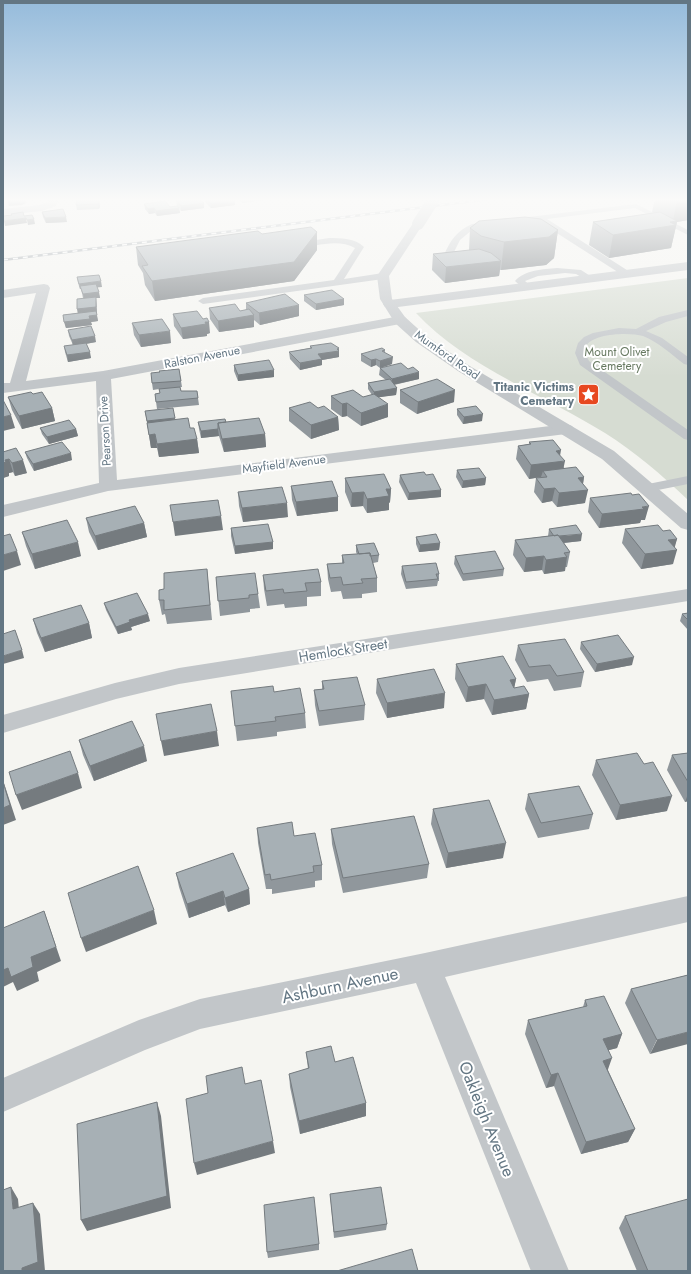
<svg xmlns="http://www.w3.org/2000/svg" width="691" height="1274" viewBox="0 0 691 1274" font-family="Jost,sans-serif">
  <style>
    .green { fill: #d6dcd2 }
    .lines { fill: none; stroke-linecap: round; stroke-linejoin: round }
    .service { fill: #c2c6c9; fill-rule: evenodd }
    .minor { fill: #c2c6c9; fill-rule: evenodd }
    .tertiary { fill: #c2c6c9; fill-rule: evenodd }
    .rail-casing { stroke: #a0a8ad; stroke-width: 2.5 }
    .rail { stroke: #fff; stroke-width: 1.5; stroke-dasharray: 5; stroke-linecap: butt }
    .tertiary-bridge { stroke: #c2c6c9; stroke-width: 12 }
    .wall { fill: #90979c }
    .shaded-wall { fill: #757b7f }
    .building { fill: #a7b0b5; stroke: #757b7f }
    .labels { text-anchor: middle; stroke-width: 4; stroke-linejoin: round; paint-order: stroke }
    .far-park-label { font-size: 12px; fill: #687a62; stroke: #fff }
    .far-street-label { font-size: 12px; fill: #637683; stroke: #fff }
    .far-poi-label { font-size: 12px; font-weight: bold; fill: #637683; stroke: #fff; text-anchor: end }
    .street-label { font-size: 14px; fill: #637683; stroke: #fff }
    .near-street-label { font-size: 17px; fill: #637683; stroke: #fff }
  </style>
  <rect width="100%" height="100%" fill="#f5f5f1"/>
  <!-- green -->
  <path class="green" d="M688,278V500C662,475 635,452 605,433C544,395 465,366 416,313Z"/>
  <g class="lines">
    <!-- service -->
    <path class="service" d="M636,204L688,230V235L635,208L547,219L630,272L631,274L630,276H624L538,221L477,228L472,230L460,240L450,260H444L443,258C449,242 456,231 472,224Z
      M329,238C341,238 355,238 364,247L344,279L383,273L387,276L383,279L203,304L198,301L203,298L334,280L355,248C338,238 315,246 297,249L293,246L297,243Z
      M557,268L581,270L595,279L590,282L576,274L565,273L538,276L525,281L532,287L527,290L524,289L515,281C525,270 543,269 557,268Z
      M688,310V316L666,322L646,331L662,338L688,357V365L684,364C671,354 658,342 643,336C630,332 593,333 586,346C584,352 587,357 589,361L688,430V440L684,439L580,365L575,353L578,343L584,337L593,333L619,328L636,329L659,317Z
      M688,476V484L648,492L643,491L641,488L643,485Z"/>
    <!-- minor -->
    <path class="minor" d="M49,199H59L56,206L42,211L3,215V209L40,205L48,202Z
      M688,262V270L390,308L385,307L383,304L385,301L390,300Z
      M44,284L48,285L50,288L26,381L103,371L400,316L405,317L407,320L405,323L400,324L111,379L117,480L566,424L572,426L574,429L572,432L566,434L108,491L3,517V505L99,483L96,381L3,393V383H10L36,293L3,298V290Z
      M688,589V601L179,684L116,699L3,733V715L115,683L179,668Z
      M688,896V922L445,977L569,1271H531L416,983L200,1029L145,1050L3,1112V1078L139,1020L200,999L425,953Z"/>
    <!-- tertiary -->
    <path class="tertiary" d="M418,221L423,224L389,276L392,299L405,317L426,336L468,365L614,451L688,514V530L681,528L602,459L458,371L416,342L395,323L380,299L377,276L414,222Z"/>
    <defs>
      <path id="rail" d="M3,260L489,199"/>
    </defs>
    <!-- rail casing -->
    <use href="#rail" class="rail-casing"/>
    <!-- rail -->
    <use href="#rail" class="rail"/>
    <!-- tertiary-bridge -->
    <path class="tertiary-bridge" d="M418,224L434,199"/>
  </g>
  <!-- wall -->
  <path class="wall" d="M76,199H98L97,201H99L100,206L99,209L77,210L76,205L77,200H76Z
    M205,199H233L235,205L211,208L205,202Z
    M238,199H264V200L242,203Z
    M655,199H688V220L677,222L671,248L609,258L589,245L593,222L654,213L652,212Z
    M176,200L204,203V208L181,211L179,208L180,213L157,216L155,213L149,214L145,209L144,204L170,207L177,206Z
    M42,212L67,222L46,223L43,217Z
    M470,228L558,230L554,258L546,265L500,270L499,276L445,283L432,270L433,254L469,251Z
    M262,234L317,250L294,281L155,301L145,285L143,273L138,265L136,247Z
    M77,277L102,287H97L100,298H96L97,313H96L98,321L91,322L92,325L66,328L63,315L78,313L83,298L81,289H80L78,283Z
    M304,295L344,299V305L316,310L304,301Z
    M246,303L299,316L260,325L254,320V327L219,332L210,319L209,308L240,311L246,310Z
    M173,314L210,333L207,334V336L183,339L174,326Z
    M132,323L171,343L141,347L134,335Z
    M68,330L96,342L86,344L91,358L68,362L65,352L64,346L73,345L69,336Z
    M310,346L339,354V357L322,360V365L300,370L290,359L289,352L310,348Z
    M385,350V353L392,364L380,368L376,365L371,367L361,361V354Z
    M234,365L274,377L238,381L234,371Z
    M380,368L419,379L394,385L397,388L396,395L378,397L388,417L361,426L347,416L342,417L331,409V396L363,397L372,395L368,389V383L386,380L379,375Z
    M179,369L182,387H180L181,391H197L199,405L157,409L155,394L160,393L159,389L153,390L152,383L160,372Z
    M400,390L454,402L417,414L400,403Z
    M33,394L52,408L55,421L22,429L12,410L8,397Z
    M289,408L338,417L339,430L311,439L289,421Z
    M457,409L482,421L463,424L457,415Z
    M145,411L175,419L190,428L197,439L199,453L159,457L157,448H151Z
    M198,422H226L265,434L266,447L224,452L219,436L201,438L199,429Z
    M40,428L76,429L78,436L49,444L42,434Z
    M529,442L560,456L564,468L584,477L583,484L585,503L557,507L552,501L542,503L534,492L536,478L541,477L529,479L516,459L518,446L529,444Z
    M3,451L27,473L15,476L13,472L9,473V476L3,478Z
    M25,452L72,460L34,471L27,458Z
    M457,470L486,478L485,485L462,488L456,477Z
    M400,475H426L441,490V497L408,500L399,482Z
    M345,478L391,489L390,502L389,503V510L367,513L363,506L351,507L345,492Z
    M291,486L338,497V511L297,516L292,500Z
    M238,492L288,517L243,522L239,506Z
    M590,498L645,520H641L640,523L599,528L588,512Z
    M86,518L144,523L147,537L98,550L89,532Z
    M231,528L273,542V549L235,554L231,536Z
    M549,529L581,541L564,543L570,552L567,567H565V571L544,574L542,570L524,572L513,555L515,540L548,536Z
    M625,529L663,531L677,539L674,547L673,564L641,569L622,543Z
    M22,532L81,556L35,569L26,546Z
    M416,537L440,543L439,550L419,552L416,544Z
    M356,545L379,555L378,562L373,563L377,578V592L362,594V598L343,599L341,591L331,592L328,579L327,564L342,563V555L357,554L356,552Z
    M455,556L504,569L503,576L463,581L454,564Z
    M402,566L439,574V581H438L437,586L406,589L401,574Z
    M207,569L212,620L167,624L165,614L162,615L159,600L164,589Z
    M263,575L321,582V596L307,597V606L285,608L284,604L267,606L264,589Z
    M216,577L258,594L260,608L250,609V612L220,616Z
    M104,603L150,621L131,627L132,630L118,634L106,610Z
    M688,613V630L680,621L682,614Z
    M33,619L89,623L92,638L45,652L37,633Z
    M581,642L632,665L595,672L580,649Z
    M518,645L584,672L581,687L554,691L548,679L527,682L515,660Z
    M456,664L516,679L514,688L529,694L526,709L492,715L484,699L466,702L455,679Z
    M377,679L444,708L387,718L376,693Z
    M322,681L365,705L364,720L319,726L315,705L314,690L322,689Z
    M231,691L274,692L305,713L306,728L277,732V736L237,741Z
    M79,740L147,761L94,781L83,755Z
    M688,753V801L685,802L667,770L672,755Z
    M596,760L667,811L616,820L592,775Z
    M528,794L593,814L589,829L538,838L525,809Z
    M433,809L503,858L446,868L431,824Z
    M257,828L294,836L322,865V880L315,881V887L272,894V889H266L258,843Z
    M331,829L429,864L427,878L343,893L332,844Z
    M176,873L249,889L250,904L228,912L225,905L189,918L179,887Z
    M688,975L650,1054L625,1003L631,989Z
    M585,1000L622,1034L617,1048L609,1050L608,1070L635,1129L628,1142L581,1154L554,1086L546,1088L525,1034L528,1020L583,1007Z
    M306,1052L335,1062L366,1103V1116L300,1134L290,1087L289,1074L308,1069Z
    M330,1194L387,1224L386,1230L334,1238Z
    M625,1216L688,1271H637L619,1228Z
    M319,1244V1250L268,1258L267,1252Z"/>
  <!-- shaded-wall -->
  <path class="shaded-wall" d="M25,199L26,203L22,205L9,206L8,201Z
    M242,199H264V200L242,203Z
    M688,199V220L677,222L671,248L609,258L613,235L673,221L677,200Z
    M235,200V205L211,208L210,203Z
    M99,201L100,206L99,209L98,204Z
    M204,203V208L181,211V206Z
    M154,208L155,213L149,214L148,209Z
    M179,208L180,213L157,216L156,211Z
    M66,217L67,222L46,223L45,218Z
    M26,218L27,223L5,226L4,221Z
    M34,219L35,224L28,225L27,220Z
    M558,230L554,258L546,265L501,270L504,242Z
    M317,232V250L294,281L155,301L152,281Z
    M501,261L499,276L445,283L446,267Z
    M101,281L102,287L80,289L79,284Z
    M99,292L100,298H96L97,313L78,315L77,309L84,300L83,294Z
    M344,299V305L316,310V304Z
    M299,305V316L260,325L259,313Z
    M97,315L98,321L91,322L92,325L66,328L64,322L89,316Z
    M254,315V327L219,332L218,321Z
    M205,322H209L210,333L207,334V336L183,339L181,328Z
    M170,331L171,343L141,347L139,335Z
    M95,336L96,342L73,346L72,340Z
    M339,348V357L322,360V365L300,370V363L318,354Z
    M90,352L91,358L68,362L67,355Z
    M393,357L392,364L380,368V361Z
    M376,359V365L371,367V360Z
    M274,370V377L238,381V375Z
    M419,372V379L392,385V379Z
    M397,388L396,395L374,398V392Z
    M455,390L454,402L417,414L418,402Z
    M347,403V416L342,417V404Z
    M388,404V417L361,426V413Z
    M52,408L55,421L22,429L19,416Z
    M483,414L482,421L463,424L464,417Z
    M11,415L15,428L3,431V417Z
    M338,417L339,430L311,439V425Z
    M175,418L176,424L148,428L147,421Z
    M76,429L78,436L49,444L47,437Z
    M218,429L219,436L201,438V431Z
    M155,434L157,448H151L149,435Z
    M265,434L266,447L224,452L222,439Z
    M197,439L199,453L159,457L157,444Z
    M561,450L559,462L565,461L562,475L543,471L541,477L529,479L531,465L556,451Z
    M71,453L72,460L34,471L33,464Z
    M9,459L13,472L9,473V476L3,478V463L5,460Z
    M23,460L27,473L15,476L12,463Z
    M584,477L582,490H588L585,503L557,507L559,493L578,478Z
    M486,478L485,485L462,488L463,481Z
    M555,488L552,501L542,503L544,489Z
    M386,489H391L390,502L389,503V510L367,513V499Z
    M441,490V497L408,500L409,493Z
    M364,492L363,506L351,507L352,493Z
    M338,497V511L297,516L296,502Z
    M287,503L288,517L243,522L242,508Z
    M649,506L645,520H641L640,523L599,528L602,514Z
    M221,516L223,530L175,536L173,522Z
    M144,523L147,537L98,550L95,536Z
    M582,534L581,541L553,544L554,537Z
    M677,539L674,550H677L673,564L641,569L645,554L668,540Z
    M78,542L81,556L35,569L32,554Z
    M273,542V549L235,554V546Z
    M440,543L439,550L419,552L420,545Z
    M17,551L21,565L3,571V555Z
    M544,556L542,570L524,572L526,558Z
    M567,557L565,571L544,574L546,560Z
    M148,614L150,621L131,627L132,630L118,634L116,627L129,620Z
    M89,623L92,638L45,652L41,638Z
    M22,650L24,658L3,664V656Z
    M634,657L632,665L595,672L597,664Z
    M516,679L513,694L510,680Z
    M486,684L484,699L466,702L468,687Z
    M445,693L444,708L387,718V703Z
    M529,694L526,709L492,715L494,700Z
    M217,731L219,746L164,756L161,741Z
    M144,746L147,761L94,781L90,766Z
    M78,773L82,788L22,810L16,795Z
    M3,780L16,820L3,825Z
    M688,794V801L685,802Z
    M672,796L667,811L616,820L620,805Z
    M506,843L503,858L446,868L448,853Z
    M249,889L250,904L228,912L225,898Z
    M223,891L225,905L189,918L187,904Z
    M154,910L157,924L86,952L81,938Z
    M44,911L61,961L37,972L39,981L17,991L13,982L3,987V970L31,957Z
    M688,1032V1044L650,1054L657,1040Z
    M622,1034L617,1048L598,1053L603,1039Z
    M612,1058L607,1072L603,1061Z
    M558,1073L554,1086L546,1088L551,1075Z
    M157,1102L161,1116L171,1208L87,1231L81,1220Z
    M366,1103V1116L300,1134L299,1121Z
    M635,1129L628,1142L581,1154L586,1142Z
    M273,1141L275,1153L197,1175L194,1163Z
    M11,1187L18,1199L20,1221L13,1209Z
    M33,1203L40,1214L45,1271H22V1268Z"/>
  <!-- building -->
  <path class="building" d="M7,199H24L21,200L8,201Z
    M95,199V201H99L98,204L76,205L77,200Z
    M189,199H200L204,203L181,206L176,200Z
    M206,199H233L235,200L210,203Z
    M674,199H688L677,200Z
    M165,201L170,207L177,206L179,208L156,211L154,208L148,209L144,204Z
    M63,209L66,217L45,218L42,212Z
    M23,212L24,216L32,215L34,219L27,220L26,218L4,221L3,216L12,215L11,214Z
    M660,212L677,221L670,222L676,225L613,235L593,222Z
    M525,217L541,219L558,230L549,237L504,242L481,236L470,228L479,221Z
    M311,227L317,232L294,262L152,281L142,266L148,265L136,247L258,231L262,234Z
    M479,249L491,253L501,261L446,267L433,254Z
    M99,275L101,281L79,284L77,277Z
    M96,284L99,292L83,294L80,286Z
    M332,290L344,299L316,304L304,295Z
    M285,294L299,305L259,313L246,303Z
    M96,297V307L77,309V299Z
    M235,304L240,311L249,309L254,315L218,321L209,308Z
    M96,311L97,315L89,316L90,319L64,322L63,315Z
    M197,311L203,319L207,318L209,322H205L206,324L181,328L173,314Z
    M162,319L170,331L139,335L132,323Z
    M91,326L95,336L72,340L68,330Z
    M86,343L90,352L67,355L64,346Z
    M331,343L339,348L337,349L339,351L318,354L322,359L300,363L289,352L312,348L310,346Z
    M382,348L385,350L382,351L393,357L380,361L376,359L371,360L361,354Z
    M269,360L274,370L238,375L234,365Z
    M401,363L408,369L413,367L419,372L392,379L380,368Z
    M179,369L181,381L152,383L151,373L160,372L159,371Z
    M390,379L397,388L374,392L368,383Z
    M437,379L455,390L418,402L400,390Z
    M180,387L181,391H197L198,398L156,402L155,394L160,393L159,389Z
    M353,390L363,397L374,394L388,404L361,413L347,403L342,404L331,396Z
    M31,392L33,394L42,392L52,408L19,416L8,397Z
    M3,400L11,415L3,417Z
    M310,402L318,408L324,406L338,417L311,425L289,408Z
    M476,406L483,414L464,417L457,409Z
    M173,408L175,418L147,421L145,411Z
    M188,418L190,428H194L197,439L157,444L155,434L149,435L147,423Z
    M259,418L265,434L222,439L218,423Z
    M225,419L226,422L218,423V429L201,431L198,422Z
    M69,420L76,429L47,437L40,428Z
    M553,440L561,450L556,451L565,461L531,465L518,446L531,444L529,442Z
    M62,442L71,453L33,464L25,452Z
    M16,448L23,460L12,463L9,459L5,460L6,462L3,463V451V452Z
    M576,467L584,477L578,478L588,490L559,493L555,488L544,489L536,478L547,477L543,471Z
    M479,468L486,478L463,481L457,470Z
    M424,472L426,475L433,474L441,490L409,493L400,475Z
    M384,474L391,489H386L389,496L367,499L364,492L352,493L345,478Z
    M332,481L338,497L296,502L291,486Z
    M282,487L287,503L242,508L238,492Z
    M631,493L632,495L639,494L649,506L642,507L644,509L602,514L590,498Z
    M218,500L221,516L173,522L170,505Z
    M135,506L144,523L95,536L86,518Z
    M67,520L78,542L32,554L22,532Z
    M268,524L273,542L235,546L231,528Z
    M576,525L582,534L559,536L558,535L554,536L549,529Z
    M658,525L663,531L670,530L677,539L668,540L677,550L645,554L625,529Z
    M10,534L17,551L3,555V536Z
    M436,534L440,543L420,545L416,537Z
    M558,535L570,552L564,553L567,557L546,560L544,556L526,558L515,540Z
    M374,543L379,555L370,556V553L359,554L356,545Z
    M495,551L504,569L463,574L455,556Z
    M370,553L377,578L361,579L363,583L343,585L341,577L330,578L327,564L344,563L342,555Z
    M436,563L439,574H436L438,579L406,582L402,566Z
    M207,569L210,605L164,610V600H159V590L164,589V573Z
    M318,569L321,582L305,583L307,591L284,593L283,589L266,591L263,575Z
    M255,573L258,594L249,595V598L218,601L216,577Z
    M137,593L148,614L129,620L130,622L116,627L104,603Z
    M81,605L89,623L41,638L33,619Z
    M688,613V620L682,614Z
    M15,630L22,650L3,656V634Z
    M618,635L634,657L597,664L581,642Z
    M565,639L584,672L557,676L550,665L529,667L518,645Z
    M503,656L516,679L510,680L514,688L524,686L529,694L494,700L486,684L468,687L456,664Z
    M434,669L445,693L387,703L377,679Z
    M357,677L365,705L319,711L314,690L324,689L322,681Z
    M273,686L274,692L300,688L305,713L275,717L276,721L235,726L231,691Z
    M211,704L217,731L161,741L156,714Z
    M132,721L144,746L90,766L79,740Z
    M70,751L78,773L16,795L9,772Z
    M637,753L644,764L653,762L672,796L620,805L596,760Z
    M688,753V782L672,755Z
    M3,782L10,805L3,808Z
    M579,786L593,814L541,823L528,794Z
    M489,800L506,843L448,853L433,809Z
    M414,816L429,864L343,878L331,829Z
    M292,822L294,836L315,833L322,865L313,866L314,872L271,880L270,874L265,875L257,828Z
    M233,853L249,889L225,898L223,891L187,904L176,873Z
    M138,866L154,910L81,938L68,893Z
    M44,911L56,947L31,957L33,967L11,977L8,968L3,970V928Z
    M688,975V1032L657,1040L631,989Z
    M604,996L622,1034L603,1039L612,1058L603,1061L635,1129L586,1142L558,1073L551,1075L528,1020L587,1006L585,1000Z
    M331,1046L335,1062L353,1057L366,1103L299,1121L289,1074L309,1068L306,1052Z
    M242,1067L245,1084L261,1080L273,1141L194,1163L186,1099L208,1093L206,1076Z
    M157,1102L167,1196L81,1220L77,1124Z
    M11,1187L13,1209L33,1203L38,1262L22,1268V1271H3V1190Z
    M381,1187L387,1224L334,1232L330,1194Z
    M314,1197L319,1244L267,1252L264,1205Z
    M688,1199V1271H648L625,1216Z
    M412,1249L418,1271H337Z"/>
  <!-- sky -->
  <linearGradient id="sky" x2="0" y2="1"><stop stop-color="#95bbdb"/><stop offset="0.53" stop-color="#fafaf9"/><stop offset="1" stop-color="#fafaf9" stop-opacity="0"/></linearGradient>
  <rect width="691" height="377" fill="url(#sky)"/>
  <!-- icons -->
  <defs>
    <symbol id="sight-square" viewBox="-11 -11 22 22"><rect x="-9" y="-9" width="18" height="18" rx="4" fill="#e74820" stroke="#fff"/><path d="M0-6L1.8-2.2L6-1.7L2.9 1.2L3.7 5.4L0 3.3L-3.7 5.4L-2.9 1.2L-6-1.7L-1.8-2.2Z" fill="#fff"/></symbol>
  </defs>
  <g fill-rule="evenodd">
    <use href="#sight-square" x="576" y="382" width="25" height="25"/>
  </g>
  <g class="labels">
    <!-- far-park labels -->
    <g class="far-park-label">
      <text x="617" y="356">Mount Olivet<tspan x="617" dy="14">Cemetery</tspan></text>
    </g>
    <!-- far-street labels -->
    <g class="far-street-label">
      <text transform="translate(447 355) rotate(35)" y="4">Mumford Road</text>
      <text transform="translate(202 357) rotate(-11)" y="4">Ralston Avenue</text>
      <text transform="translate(105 431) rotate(-93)" y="4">Pearson Drive</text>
      <text transform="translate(284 464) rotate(-7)" y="4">Mayfield Avenue</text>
    </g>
    <!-- far-poi labels -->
    <g class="far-poi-label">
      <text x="574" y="391">Titanic Victims<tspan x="574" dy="14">Cemetary</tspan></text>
    </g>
    <!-- street labels -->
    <g class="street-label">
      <text transform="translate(343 650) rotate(-9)" y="5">Hemlock Street</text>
    </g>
    <!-- near-street labels -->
    <g class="near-street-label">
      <text transform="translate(340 985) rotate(-12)" y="6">Ashburn Avenue</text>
      <text transform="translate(487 1119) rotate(68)" y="6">Oakleigh Avenue</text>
    </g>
  </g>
  <!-- border -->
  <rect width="691" height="1274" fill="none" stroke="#637683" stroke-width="8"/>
</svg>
